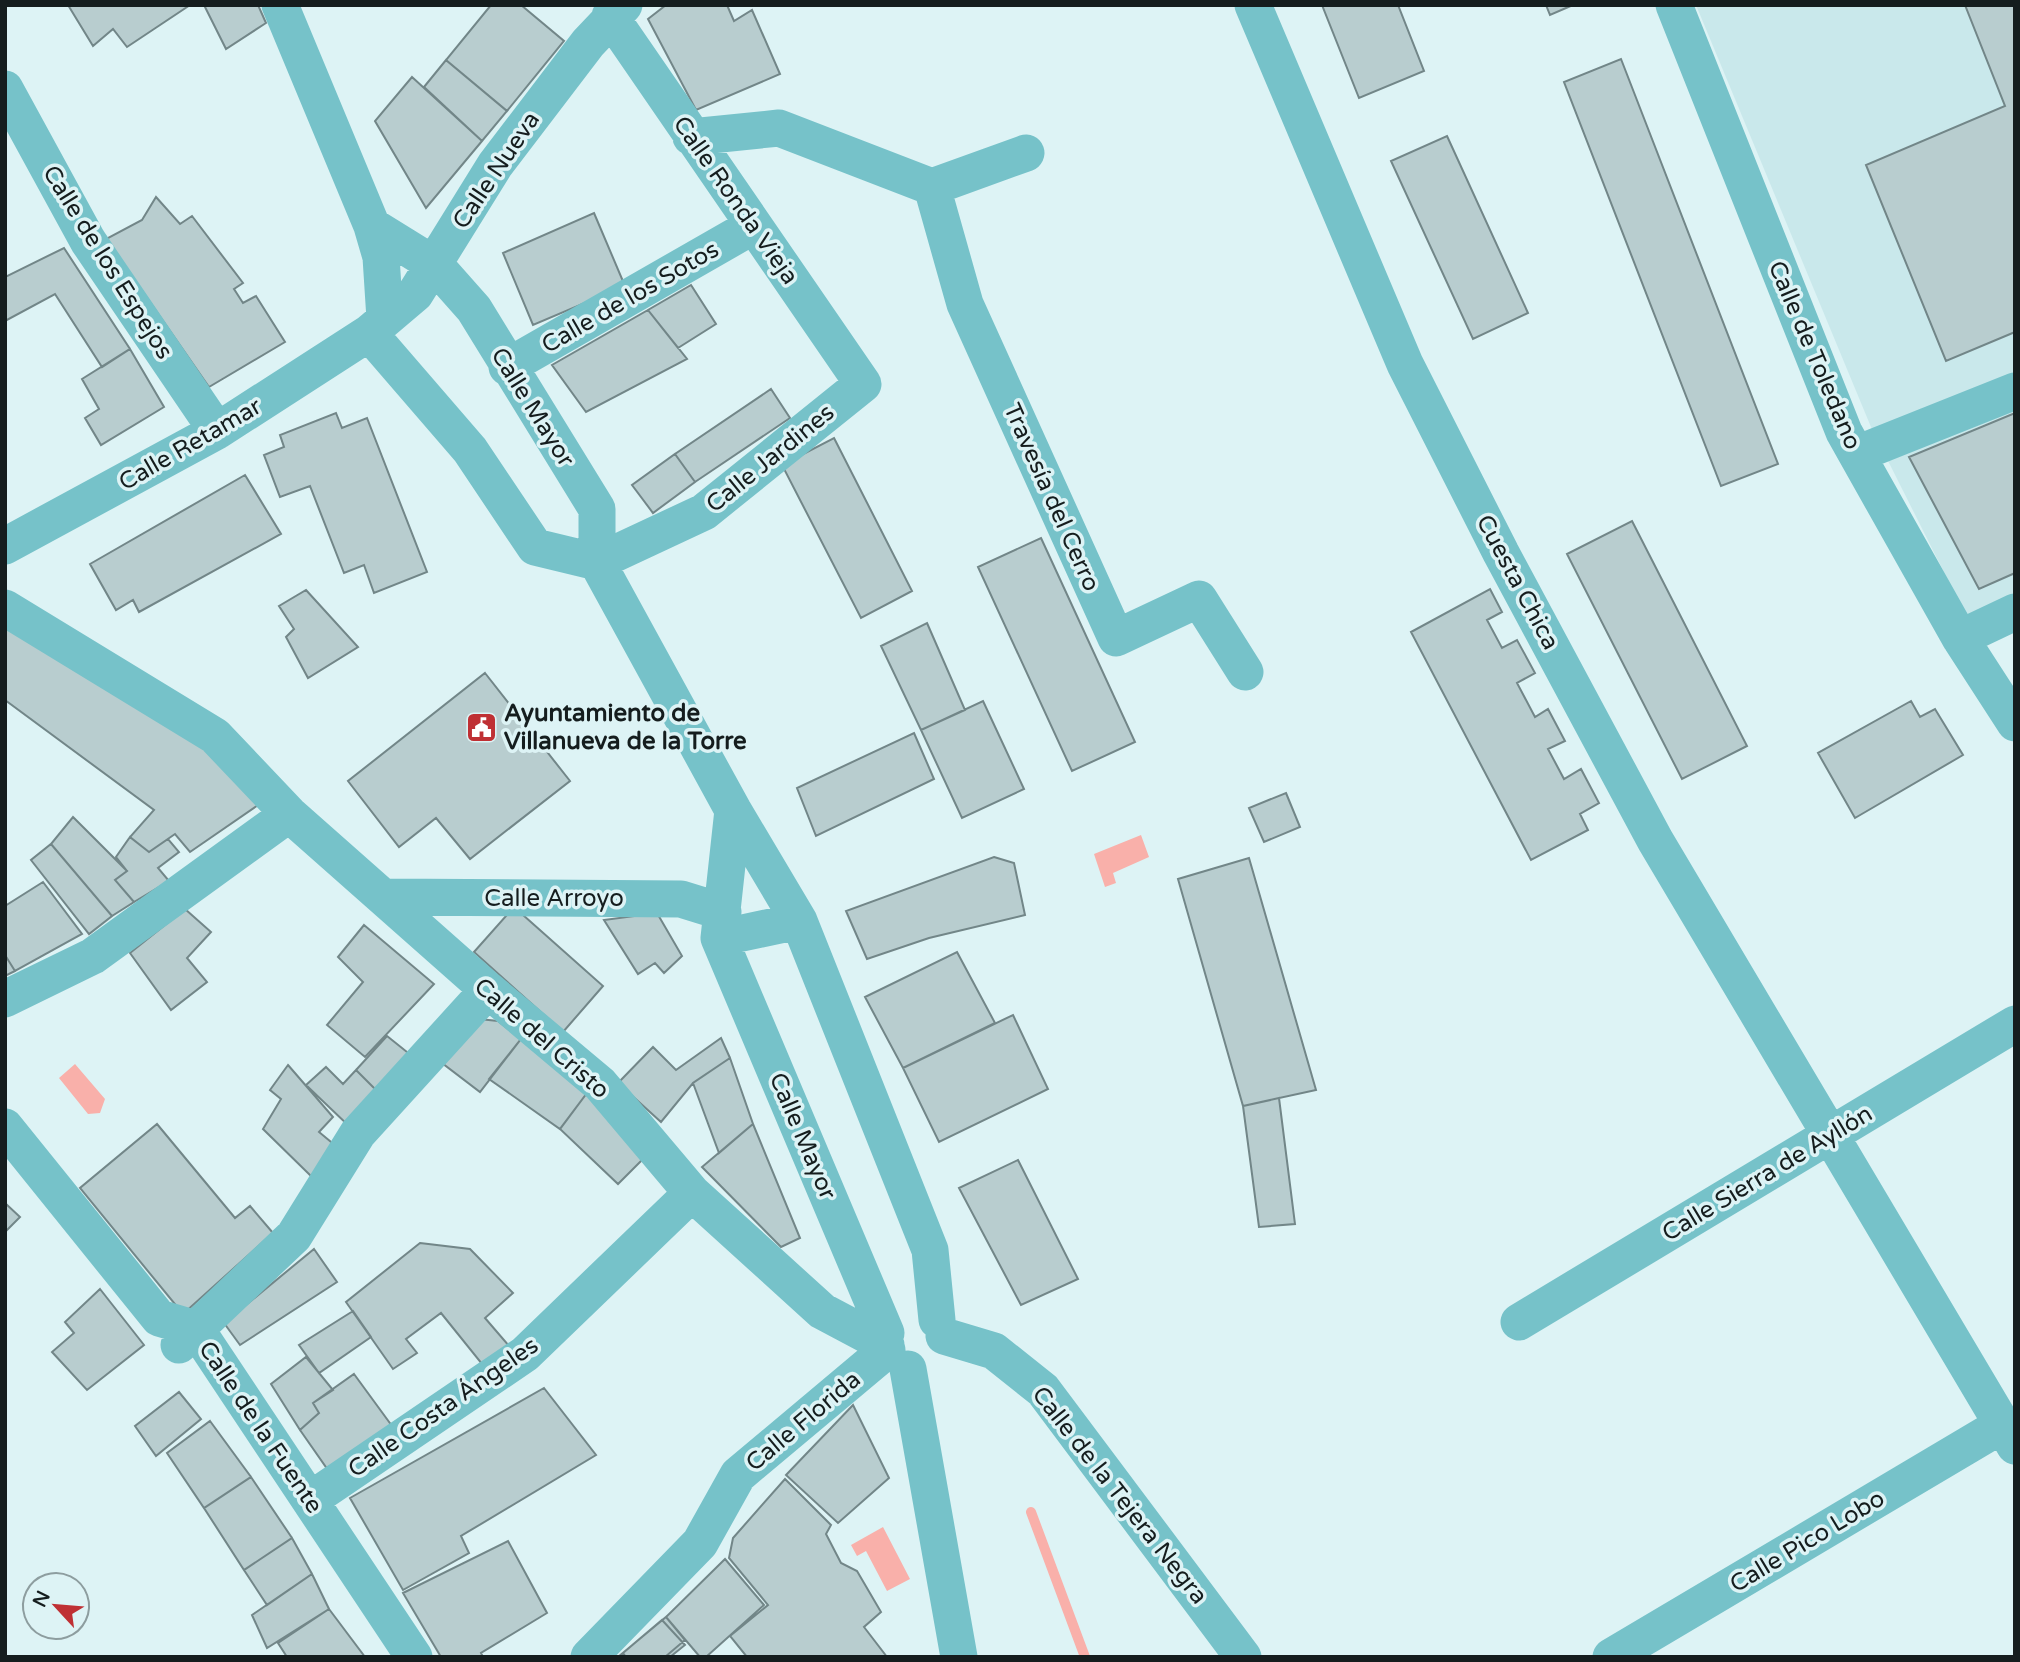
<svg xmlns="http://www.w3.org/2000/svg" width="2020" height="1662" viewBox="0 0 2020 1662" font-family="'Varela Round',sans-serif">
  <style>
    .built { fill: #c9e8eb }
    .water { fill: #f9b0aa }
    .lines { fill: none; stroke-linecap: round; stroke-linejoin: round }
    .stream { stroke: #f9b0aa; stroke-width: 10 }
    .building { fill: #b8cdcf; stroke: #728688; stroke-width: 2 }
    .minor { stroke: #76c2c9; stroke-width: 37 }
    .labels { text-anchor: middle; stroke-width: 7; stroke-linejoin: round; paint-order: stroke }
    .street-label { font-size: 24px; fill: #151d1e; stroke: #ddf3f5 }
    .poi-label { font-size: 24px; font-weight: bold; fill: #151d1e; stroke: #ddf3f5; text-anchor: start }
  </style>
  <rect width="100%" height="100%" fill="#ddf3f5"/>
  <!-- built -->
  <path class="built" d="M1696,5H2015V596L1967,618L1871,427Z"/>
  <!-- water -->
  <path class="water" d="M1141,835L1149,857L1113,873L1116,883L1105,887L1094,854Z
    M75,1064L105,1099L100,1113L88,1114L59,1078Z
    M883,1527L910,1579L887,1591L866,1551L857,1556L851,1545Z"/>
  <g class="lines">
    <!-- stream -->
    <path class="stream" d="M1031,1512L1085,1657"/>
  </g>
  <!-- building -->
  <path class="building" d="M68,5H190L127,47L113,29L93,46Z
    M204,5H258L266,23L226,49Z
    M491,5H521L564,41L507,111L446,60Z
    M666,5H727L734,21L752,10L780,74L696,110L648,19Z
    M1322,5H1398L1424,71L1359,98Z
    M1546,5H1573L1550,15Z
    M1965,5H2015V332L1946,361L1866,165L2005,106Z
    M1621,59L1778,464L1721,486L1564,82Z
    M446,60L507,111L482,141L424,87Z
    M412,77L482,141L426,208L375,121Z
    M1447,136L1528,313L1473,339L1391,161Z
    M156,197L180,224L192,216L243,283L234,289L243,303L256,296L285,342L209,387L106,239L142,220Z
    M594,213L625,286L533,325L503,253Z
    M64,248L130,349L102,367L55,294L5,321V277Z
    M691,285L716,324L678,348L648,310Z
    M648,310L687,359L586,412L552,365Z
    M130,349L164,407L101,445L85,418L99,409L82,379Z
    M771,389L790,418L695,482L675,454Z
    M336,413L342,428L367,418L427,572L374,593L364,565L344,573L310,486L280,497L264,455L284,447L280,435Z
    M2015,413V573L1979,589L1909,457Z
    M834,438L912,591L861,618L782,465Z
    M675,454L695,482L653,513L632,485Z
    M245,475L281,534L139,612L133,600L116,610L90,564Z
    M1632,521L1747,746L1682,779L1567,554Z
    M1041,538L1135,742L1072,771L978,567Z
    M1490,589L1502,612L1487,620L1502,648L1517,640L1535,673L1517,683L1535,717L1548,709L1565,741L1548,749L1564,779L1581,769L1599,803L1580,814L1588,830L1531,860L1411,632Z
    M306,590L358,647L308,678L286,637L294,629L279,606Z
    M5,615L206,742L264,801L190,852L175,834L149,852L130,837L154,810L5,700Z
    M927,623L965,710L921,730L881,646Z
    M485,673L570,781L470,859L436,818L399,847L348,781Z
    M983,701L1024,789L962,818L921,730Z
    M1911,701L1920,717L1935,709L1963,755L1855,818L1818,753Z
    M914,733L934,779L816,836L797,788Z
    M1286,793L1300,827L1264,842L1249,808Z
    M73,817L127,871L115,880L134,902L112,916L51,844Z
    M130,837L149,852L168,839L179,852L158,868L169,881L134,902L115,880L127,871L116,857Z
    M51,844L112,916L89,934L31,860Z
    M994,857L1014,863L1025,915L929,938L867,959L846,911Z
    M1249,858L1316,1090L1243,1106L1178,879Z
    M43,882L82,934L15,971L5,955V906Z
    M514,907L603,986L563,1032L474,952Z
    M185,909L211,932L187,958L207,982L171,1010L130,953Z
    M657,913L682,956L664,973L655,963L638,974L604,920Z
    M364,925L434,984L365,1057L327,1025L363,982L338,957Z
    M957,952L995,1023L903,1068L865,997Z
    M5,955L15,971L5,976Z
    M1013,1015L1048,1089L939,1142L903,1068Z
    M479,1019L498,1021L521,1039L480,1092L442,1063Z
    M387,1036L412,1056L378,1092L356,1070Z
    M721,1038L730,1058L693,1083L661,1122L618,1083L653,1047L676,1070Z
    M521,1039L587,1093L560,1129L489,1079Z
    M730,1058L753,1124L719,1153L693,1083Z
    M288,1065L333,1117L319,1132L337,1147L313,1178L263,1129L281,1099L270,1090Z
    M326,1067L343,1084L356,1070L378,1092L351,1128L306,1085Z
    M587,1093L649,1153L618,1184L560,1129Z
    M1279,1098L1295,1224L1259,1227L1243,1106Z
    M157,1124L235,1218L250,1206L273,1233L183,1314L80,1188Z
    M753,1124L800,1238L781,1247L702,1167Z
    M1018,1160L1078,1279L1021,1305L959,1188Z
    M5,1203L20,1217L5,1232Z
    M420,1243L470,1249L513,1293L485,1318L510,1347L482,1364L441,1313L406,1339L417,1353L393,1369L346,1302Z
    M314,1249L337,1282L240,1345L224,1323Z
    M100,1289L144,1345L87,1390L52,1352L74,1333L65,1322Z
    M353,1311L371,1337L319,1373L299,1345Z
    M306,1357L333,1390L313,1403L319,1413L300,1430L271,1384Z
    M354,1374L392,1426L328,1470L300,1430L319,1413L313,1403Z
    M544,1388L596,1455L461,1536L469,1553L403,1590L350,1498Z
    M179,1392L201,1419L156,1456L135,1426Z
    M853,1405L889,1478L838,1523L786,1475Z
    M210,1421L251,1477L204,1508L167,1453Z
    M251,1477L292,1538L244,1570L204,1508Z
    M785,1479L831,1525L826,1534L841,1563L857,1571L881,1612L864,1627L887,1657H747L730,1636L768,1605L729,1558L733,1538Z
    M292,1538L312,1574L267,1605L244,1570Z
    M508,1541L547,1613L481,1653L483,1657H441L403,1593Z
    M725,1559L764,1605L706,1657H700L666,1617Z
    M312,1574L329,1609L267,1648L252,1615Z
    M329,1609L365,1657H287L278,1643Z
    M666,1617L685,1640L665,1657H618Z
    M662,1620L685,1645L670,1657H626L623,1653Z"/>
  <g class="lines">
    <!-- minor -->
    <path class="minor" d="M280,5L372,226L381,257L385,319
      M1253,5L1405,364L1501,553L1655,840L2015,1446
      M1674,5L1844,432L1960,638L2015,723
      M5,89L88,241L217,431
      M691,137L779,128L932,187L965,304L1116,638L1199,599L1245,672
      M932,187L1026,153
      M372,226L435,265L474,309L597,509V562L733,810L799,921L930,1250L937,1320
      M369,333L470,450L535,547L597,562
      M507,367L753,226
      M1857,454L2015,391
      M5,546L217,431L369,333L415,294L495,165L588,43L624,5
      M597,562L704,512L863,384L610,16
      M5,608L215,736L289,814L488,990L600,1084L692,1193L822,1311L886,1345
      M1960,638L2015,612
      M733,810L719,938L886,1333
      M383,897L681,899L723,912
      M719,938L799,921
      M5,999L93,956L289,814
      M5,1127L159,1318L196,1329L414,1657
      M1519,1322L2015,1024
      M944,1336L994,1351L1043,1390L1243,1657
      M179,1345L294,1236L358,1133L488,990
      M908,1369L959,1657
      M310,1500L525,1354L692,1193
      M589,1657L700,1543L738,1475L887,1350
      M1611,1657L2002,1425"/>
  </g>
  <!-- icons -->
  <defs>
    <symbol id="civic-square" viewBox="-11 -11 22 22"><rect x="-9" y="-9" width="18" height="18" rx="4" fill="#bf3034" stroke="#ddf3f5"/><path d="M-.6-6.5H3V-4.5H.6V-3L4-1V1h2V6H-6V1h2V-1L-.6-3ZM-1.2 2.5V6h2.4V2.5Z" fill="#fff"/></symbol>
  </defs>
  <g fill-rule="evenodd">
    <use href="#civic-square" x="464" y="710" width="35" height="35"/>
  </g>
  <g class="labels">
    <!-- street labels -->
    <g class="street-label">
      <text transform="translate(496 170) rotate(-56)" y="8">Calle Nueva</text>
      <text transform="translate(736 200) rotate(55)" y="8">Calle Ronda Vieja</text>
      <text transform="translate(108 262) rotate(58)" y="8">Calle de los Espejos</text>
      <text transform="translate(630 297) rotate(-30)" y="8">Calle de los Sotos</text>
      <text transform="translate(1815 355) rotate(67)" y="8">Calle de Toledano</text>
      <text transform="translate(533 407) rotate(58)" y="8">Calle Mayor</text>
      <text transform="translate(190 444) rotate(-30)" y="8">Calle Retamar</text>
      <text transform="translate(770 458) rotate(-39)" y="8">Calle Jardines</text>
      <text transform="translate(1052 497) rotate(66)" y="8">Travesía del Cerro</text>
      <text transform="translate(1518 582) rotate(62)" y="8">Cuesta Chica</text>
      <text x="554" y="906">Calle Arroyo</text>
      <text transform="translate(542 1038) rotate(41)" y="8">Calle del Cristo</text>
      <text transform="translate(803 1136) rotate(67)" y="8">Calle Mayor</text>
      <text transform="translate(1767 1173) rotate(-31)" y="8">Calle Sierra de Ayllón</text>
      <text transform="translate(443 1407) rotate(-35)" y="8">Calle Costa Ángeles</text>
      <text transform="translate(803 1421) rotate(-40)" y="8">Calle Florida</text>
      <text transform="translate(261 1427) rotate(56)" y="8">Calle de la Fuente</text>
      <text transform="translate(1120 1495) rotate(52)" y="8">Calle de la Tejera Negra</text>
      <text transform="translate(1807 1541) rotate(-31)" y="8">Calle Pico Lobo</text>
    </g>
    <!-- poi labels -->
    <g class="poi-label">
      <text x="504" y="721">Ayuntamiento de<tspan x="504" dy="28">Villanueva de la Torre</tspan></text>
    </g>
  </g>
  <!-- border -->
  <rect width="2020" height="1662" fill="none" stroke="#151d1e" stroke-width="14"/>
  <!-- north arrow -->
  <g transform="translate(56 1606) rotate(296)"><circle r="33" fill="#ddf3f5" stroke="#8d9d9f" stroke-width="2"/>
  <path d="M0-5L12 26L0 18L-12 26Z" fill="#bf3034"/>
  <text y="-10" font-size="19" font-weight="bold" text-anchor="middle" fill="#151d1e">N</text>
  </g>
</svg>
